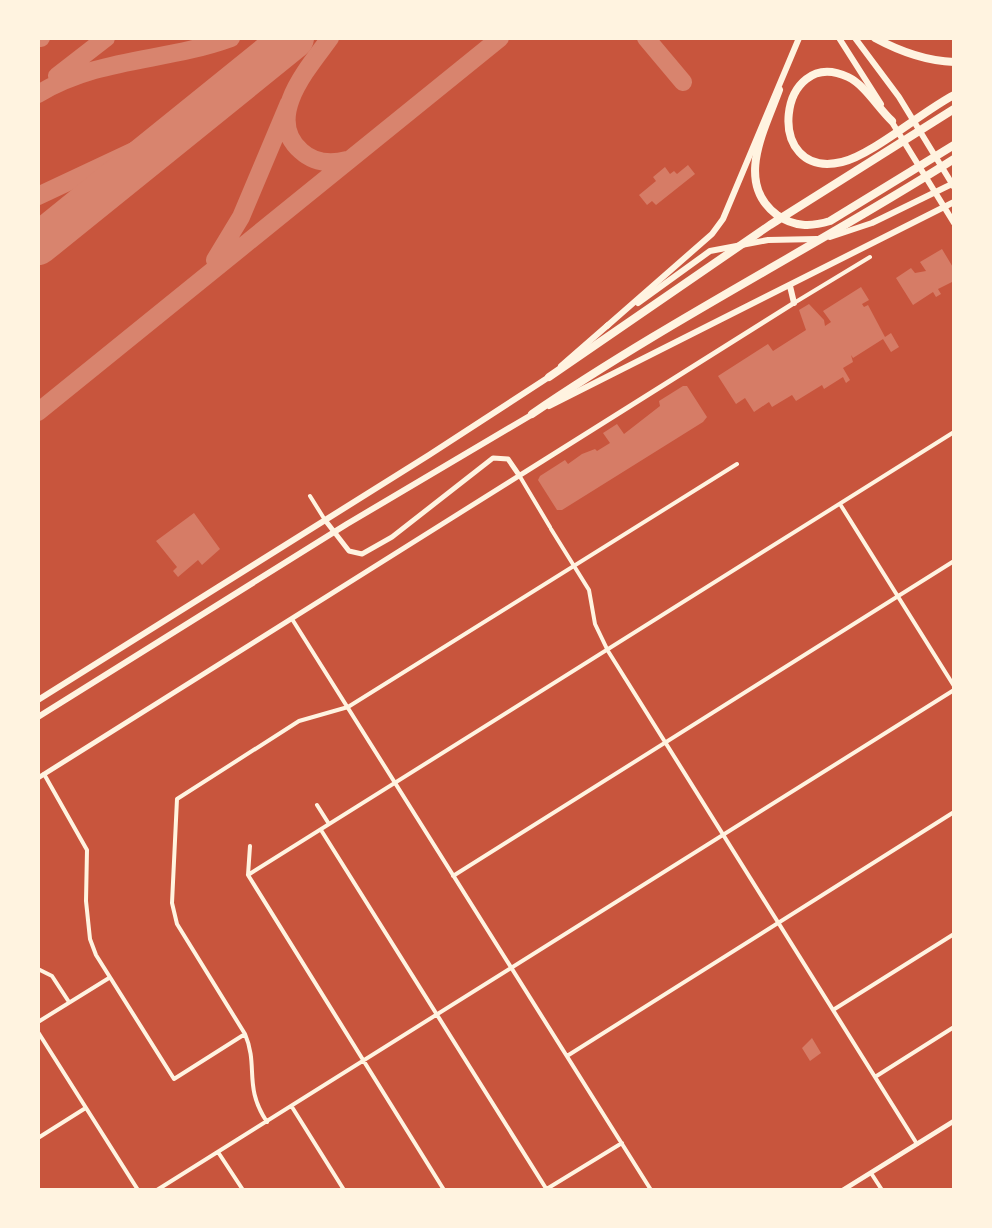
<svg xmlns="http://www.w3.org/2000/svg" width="992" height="1228" viewBox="0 0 992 1228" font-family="'IBM Plex Serif',serif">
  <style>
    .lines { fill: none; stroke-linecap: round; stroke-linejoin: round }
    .taxiway { stroke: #d8846e; stroke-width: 18 }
    .runway { stroke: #d8846e; stroke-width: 42 }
    .building { fill: #d67c66 }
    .minor { stroke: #fff3e0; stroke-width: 4 }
    .tertiary { stroke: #fff3e0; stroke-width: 5 }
    .primary { stroke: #fff3e0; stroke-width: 6 }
    .trunk { stroke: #fff3e0; stroke-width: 6 }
    .motorway { stroke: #fff3e0; stroke-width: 8 }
  </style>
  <rect width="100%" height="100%" fill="#c8553d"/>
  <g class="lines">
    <!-- taxiway -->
    <path class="taxiway" d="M38,38H41
      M330,38C309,67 263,118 301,151C314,163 331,164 347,160
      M646,38L683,82
      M57,76L106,38
      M38,94C100,57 165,62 231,38
      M38,196L136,150L253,70
      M215,260L241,217L289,103
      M38,412L500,38"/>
    <!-- runway -->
    <path class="runway" d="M38,244L293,38"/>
  </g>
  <!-- building -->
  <path class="building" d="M688,165L695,174L656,205L652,201L647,205L639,195L656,181L653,177L665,167L670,174L674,171L677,174Z
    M942,249L954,269V281L938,289L941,294L936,297L933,292L913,305L896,278L911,268L915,273L926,271L920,262Z
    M861,287L869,300L862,304L864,307L868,305L885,337L891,333L899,347L891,352L883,339L853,358L851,355L853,362L843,368L850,380L846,383L843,377L824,389L822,385L796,401L792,395L772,407L769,402L754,412L745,398L736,404L718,376L768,344L773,351L806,330L799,310L809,304L824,320L825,326L831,322L823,311Z
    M683,386H687L707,417L703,422L562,510H557L538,480L540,476L565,460L568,464L582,454L595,449L597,451L610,443L603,433L617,424L624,434L660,406L659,401Z
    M194,513L220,549L202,565L198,560L178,577L173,571L177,567L156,541Z
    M812,1038L821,1053L810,1061L802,1048Z"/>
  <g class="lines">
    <!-- minor -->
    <path class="minor" d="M794,303L870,257
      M519,475L550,527
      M310,496L325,520
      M840,504L954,686
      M551,529L589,590L595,624L608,651L917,1144
      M292,619L651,1190
      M44,774L87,850L86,901L90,939L96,955L174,1079L245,1034
      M317,805L329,824
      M321,830L547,1190
      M250,846L248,875L444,1190
      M248,875L954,432
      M453,876L954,561
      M38,969L52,976L69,1002
      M833,1010L954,934
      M38,1022L109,978
      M38,1032L138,1190
      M567,1056L954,812
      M875,1077L954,1027
      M292,1107L344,1190
      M267,1122C243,1086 259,1067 245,1034L177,924L172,903L177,799L299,721L348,707L737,464
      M38,1138L84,1109
      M218,1152L243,1190
      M871,1173L882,1190
      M157,1190L954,690
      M545,1190L622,1143"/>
    <!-- tertiary -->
    <path class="tertiary" d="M325,520L349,551L362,554L392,537L493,458L508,459L519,475
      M38,778L794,303
      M843,1190L954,1121"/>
    <!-- primary -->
    <path class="primary" d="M830,237L872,223L954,183
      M790,286L794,303
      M638,303L710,251L768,240L817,239
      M561,366L608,325
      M549,406L954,202
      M38,700L429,455L552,375
      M38,717L347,524L533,414"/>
    <!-- trunk -->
    <path class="trunk" d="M839,38L881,104
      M855,38L899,97L954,187
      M890,119L954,223
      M607,326L712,234L723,219L799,38"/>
    <!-- motorway -->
    <path class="motorway" d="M875,38C899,51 927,61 954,62
      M779,90C765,129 734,183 777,215C794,227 811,227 830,221L954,145
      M892,121C878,108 865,85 848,77C778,44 762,181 842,162C872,155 923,111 954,95
      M549,377L770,225L954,109
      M532,414C668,321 815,247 954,159"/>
  </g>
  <!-- border -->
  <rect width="992" height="1228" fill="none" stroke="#fff3e0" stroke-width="80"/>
</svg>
